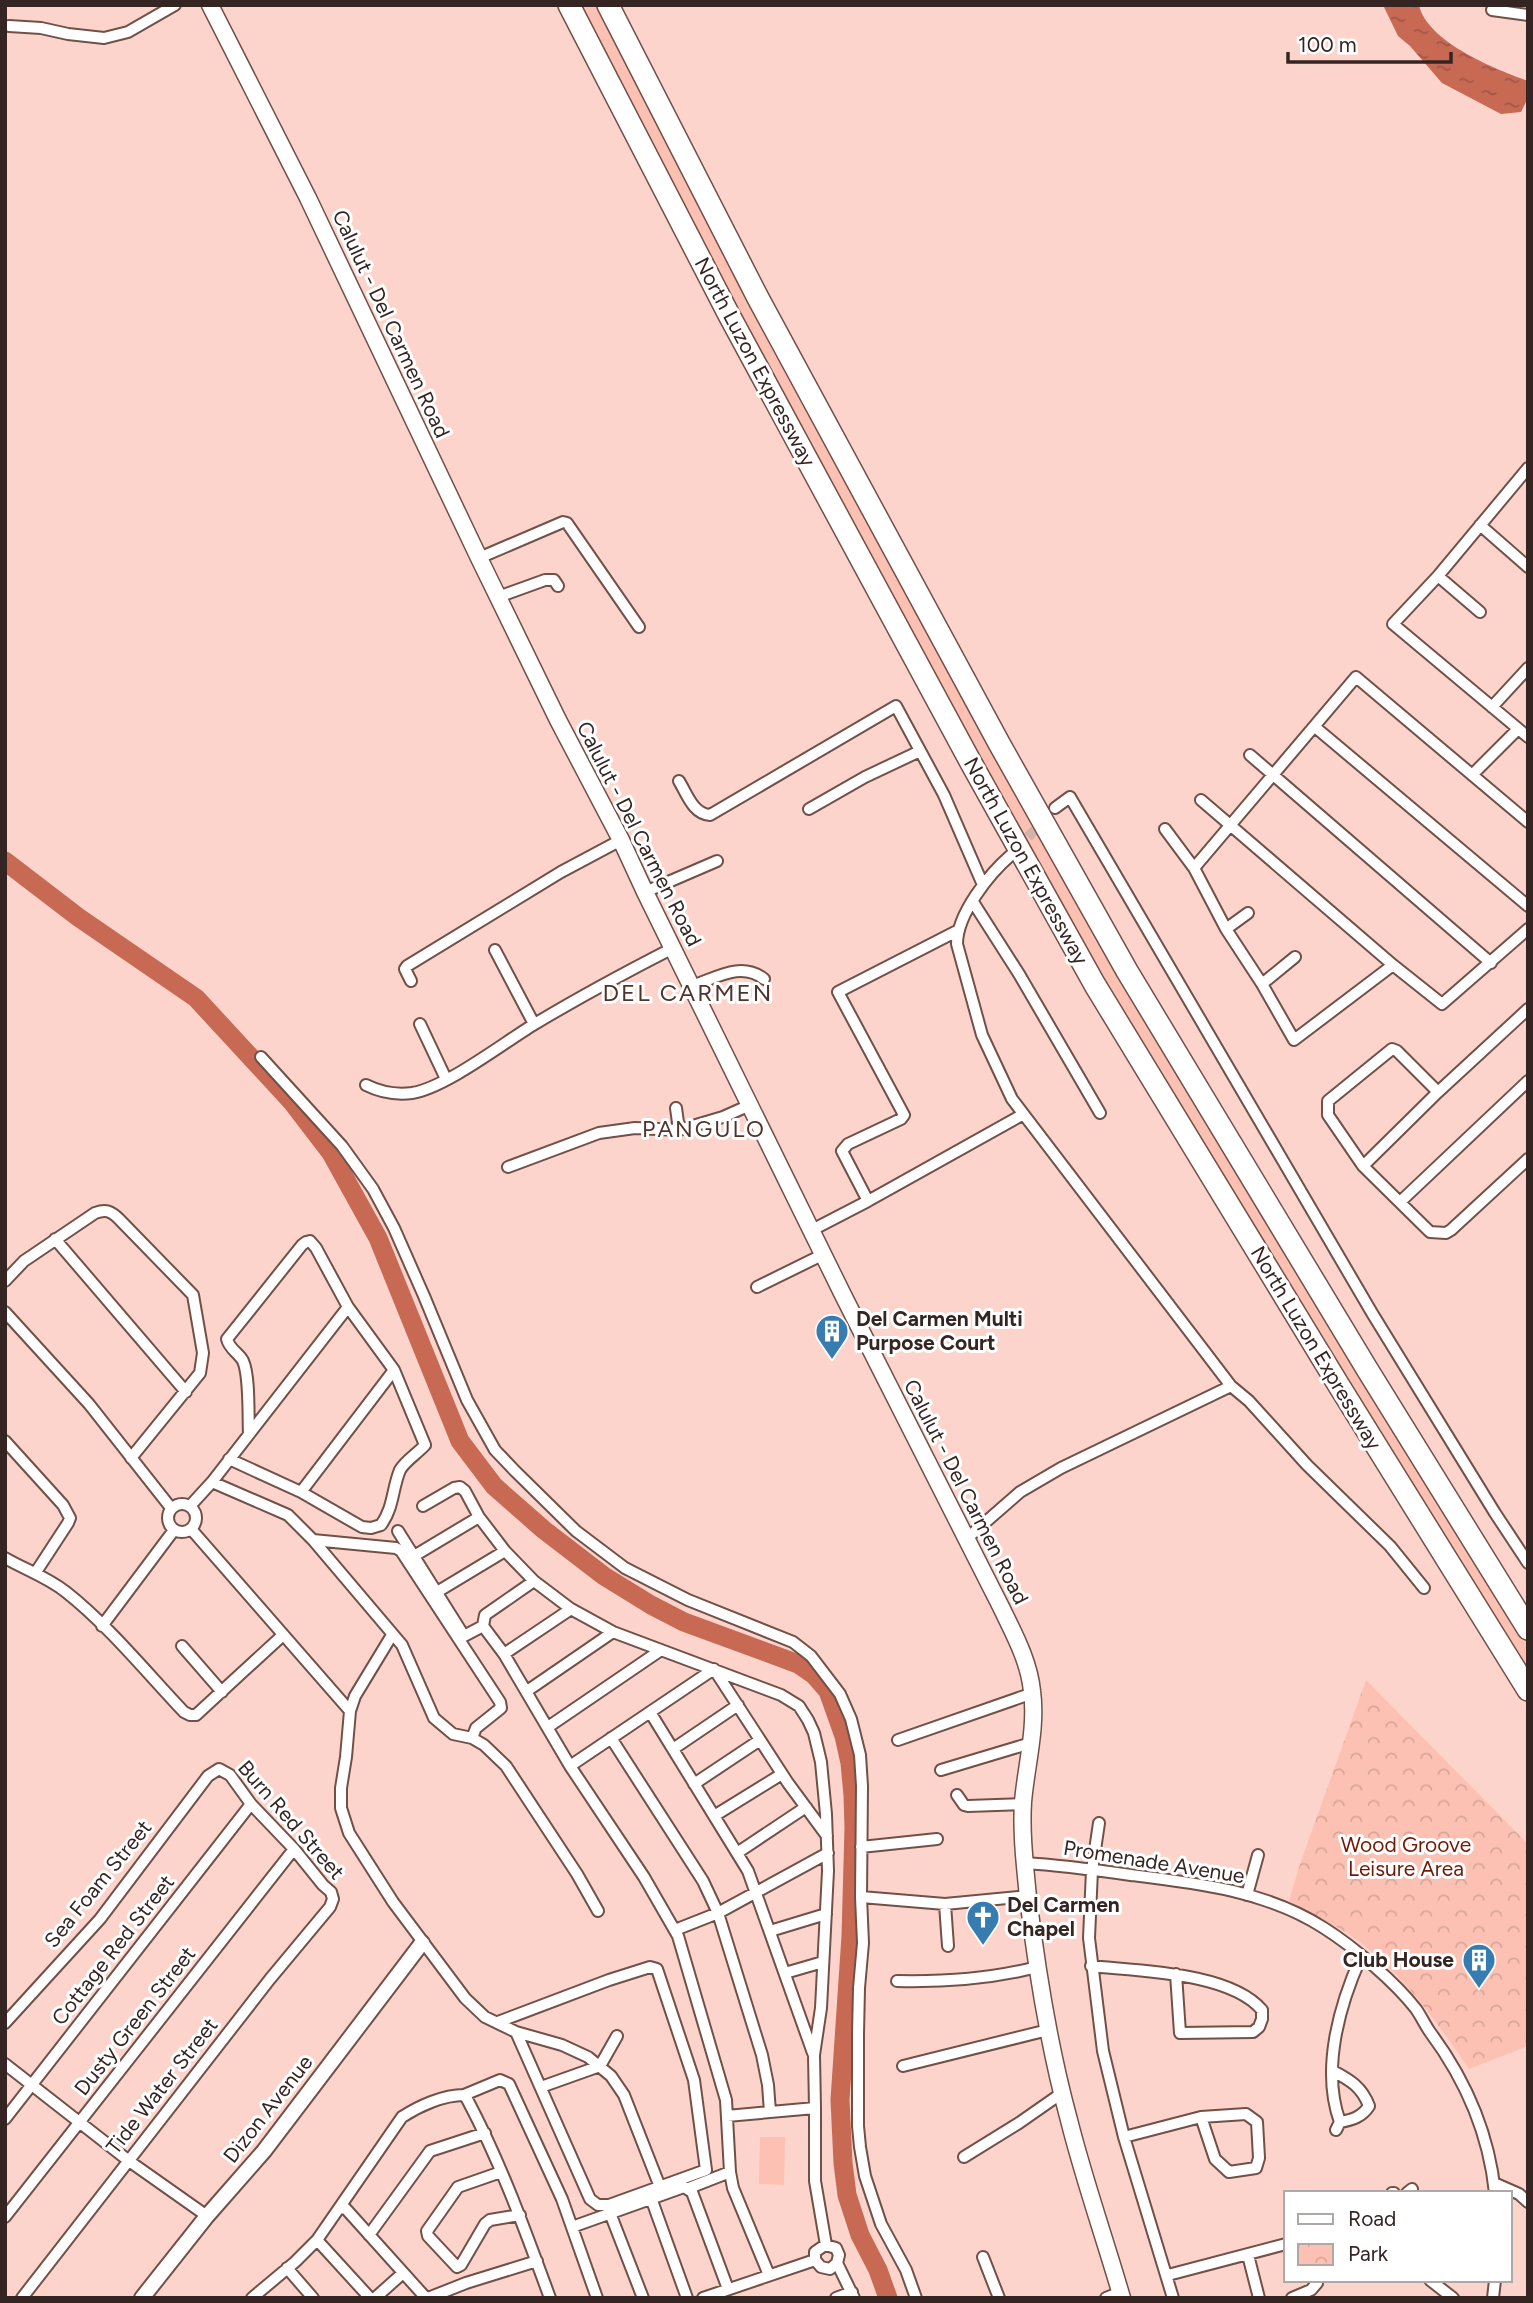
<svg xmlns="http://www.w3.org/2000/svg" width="1533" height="2303" viewBox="0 0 1533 2303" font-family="Figtree,sans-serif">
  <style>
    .grass { fill: #fcc1b3 }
    .park { fill: url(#park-crowns) }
    .water { fill: url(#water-ripples) }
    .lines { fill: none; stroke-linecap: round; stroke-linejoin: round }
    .river { stroke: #c86954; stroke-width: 19 }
    .minor-tunnel { stroke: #d4b1a9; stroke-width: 10; stroke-dasharray: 10 5; stroke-linecap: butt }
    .minor-casing { stroke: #715048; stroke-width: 14 }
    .tertiary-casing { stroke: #715048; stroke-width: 18 }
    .secondary-casing { stroke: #715048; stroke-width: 19 }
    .motorway-casing { stroke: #715048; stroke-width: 24 }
    .minor { stroke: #fff; stroke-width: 10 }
    .tertiary { stroke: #fff; stroke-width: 14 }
    .secondary { stroke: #fff; stroke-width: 16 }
    .motorway { stroke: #fff; stroke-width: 21 }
    .labels { text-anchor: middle; stroke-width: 6; stroke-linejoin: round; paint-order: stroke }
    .street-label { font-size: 21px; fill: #342522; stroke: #fff }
    .poi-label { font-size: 21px; font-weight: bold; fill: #342522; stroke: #fff; text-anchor: start }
    .park-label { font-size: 21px; fill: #711905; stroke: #fff }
    .neighbourhood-label { font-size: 23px; letter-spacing: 2px; fill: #52332c; stroke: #fff }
    .quarter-label { font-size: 24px; letter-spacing: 2px; fill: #52332c; stroke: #fff }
  </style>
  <defs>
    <pattern id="park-crowns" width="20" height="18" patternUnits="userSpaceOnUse" patternTransform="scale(1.75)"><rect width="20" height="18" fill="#fcc1b3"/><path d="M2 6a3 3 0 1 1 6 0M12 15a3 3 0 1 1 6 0" fill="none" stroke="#d9a69a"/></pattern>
    <pattern id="water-ripples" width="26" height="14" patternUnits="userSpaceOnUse" patternTransform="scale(1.75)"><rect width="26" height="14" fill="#c86954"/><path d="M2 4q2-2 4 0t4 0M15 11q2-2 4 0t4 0" fill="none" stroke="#a35645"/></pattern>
  </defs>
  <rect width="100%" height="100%" fill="#fcd4cb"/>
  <!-- grass -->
  <path class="grass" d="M576,5H600L647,97L1408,1449L1528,1641V1681L1073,930L862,551Z
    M760,2137H785L784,2185L759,2184Z"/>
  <!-- park -->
  <path class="park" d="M1366,1680L1528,1844V2046L1469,2069C1437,2022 1406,1978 1360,1942C1339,1926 1312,1915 1289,1901L1300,1864Z"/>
  <!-- water -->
  <path class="water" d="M1383,5H1419C1427,42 1495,69 1528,81V98L1521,112L1501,114L1442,83L1410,46L1398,36Z"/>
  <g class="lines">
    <!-- river -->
    <path class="river" d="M5,861L78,917L196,998L292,1102L331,1153L378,1238L460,1441L494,1486L544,1530L604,1576L651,1605L684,1622L798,1664L814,1675L828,1691L844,1736L850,1763L853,1795L854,1828L851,1936L840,2100L843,2163L847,2195L860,2235L878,2270L888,2298"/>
    <!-- minor-tunnel -->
    <path class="minor-tunnel" d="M1018,848L1045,819"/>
    <defs>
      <path id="minor" d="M1492,10L1528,15
        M9,26L41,28L68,34L104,38L128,32L175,5
        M1528,468L1438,576L1393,624L1528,737
        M1480,525L1528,567
        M479,558L563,522L567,523L639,627
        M1438,576L1480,612
        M498,597L545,580H554L558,586
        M1492,707L1528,668
        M1315,727L1528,906
        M1250,755L1491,963
        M1472,775L1518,729
        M679,781C687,794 693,814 710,815L896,706L944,795L983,885
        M1201,800L1393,965L1442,1004L1528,929
        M1055,808L1070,797L1372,1313L1495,1513L1528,1563
        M809,809L865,777L920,751
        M1165,829L1194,868L1226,929L1262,984L1294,1040L1393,965
        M1011,855C989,874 957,914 957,944L982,1035L1012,1099L1231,1386L1249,1401L1307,1465L1390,1546L1424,1588
        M1194,868L1356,677L1528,822
        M645,892L717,861
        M973,902L1019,974L1100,1113
        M1226,929L1248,913
        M495,950L534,1024
        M411,981L405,969L407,966L561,872L621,840
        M1262,984L1295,957
        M692,986C716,978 741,961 764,979
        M420,1024L446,1079
        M261,1057L342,1146L373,1189L394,1228L424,1296L467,1400L495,1450L515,1471L576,1531L625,1568L688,1600L793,1642L811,1656L840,1694L851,1719L860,1755L862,1786L861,1897L945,1904L1028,1896
        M366,1085C380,1092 396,1095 412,1093C445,1088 502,1044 533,1025C578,998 626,972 673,948
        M1438,1092L1397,1051L1392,1049L1328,1101V1115L1363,1166L1430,1232L1446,1233L1451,1230L1528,1159
        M676,1108L679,1130
        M1363,1166L1438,1092L1528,1009
        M508,1167L599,1133L635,1128L679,1130L723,1117L750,1105
        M868,1201L842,1151L848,1144L901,1119L904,1115L838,992L957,931
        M1400,1202L1528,1081
        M812,1230L868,1201L1022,1115
        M55,1239L186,1392
        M5,1281L24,1261L95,1213C106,1209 111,1211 119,1219L193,1295L203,1353L200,1373L131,1458
        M757,1287L824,1254
        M5,1312L89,1404L171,1508
        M5,1441L63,1505L70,1518L68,1523L36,1572
        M229,1459L301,1492L362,1527L371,1528L381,1525C394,1507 392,1489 400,1470C405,1461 418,1453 425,1445L394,1370L348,1307L316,1248L310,1241L306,1242L302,1245L227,1339C229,1349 239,1353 243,1361C250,1376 248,1417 249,1434
        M212,1482L288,1515L313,1540L402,1645L434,1718L453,1734L472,1738L484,1745L506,1766L577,1874L598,1911
        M301,1492L394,1370
        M168 1518a14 14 0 1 1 28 0a14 14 0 1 1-28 0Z
        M190,1506L212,1482L348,1307
        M423,1506L454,1488L460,1487L465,1491L479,1517L505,1551L534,1581L571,1609L613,1632L781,1695L799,1706L808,1720L814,1733L821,1762L826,1814L828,1871L821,2008L814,2055L815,2108
        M191,1529L350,1711
        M398,1531L464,1636L483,1626
        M313,1540L396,1548L401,1551L500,1702L501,1708L476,1728L472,1738
        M965,1540L1020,1492L1061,1468L1231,1386
        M414,1556L479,1517
        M5,1558C26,1570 47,1577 66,1592C108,1625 147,1673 184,1712L190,1715H196L283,1635
        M534,1581L485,1615L483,1626L504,1654L570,1766L644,1877L678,1936L726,2100L730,2172L733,2188L769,2275
        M437,1592L505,1551
        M102,1626L174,1530
        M392,1635L355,1696L350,1711L346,1757L341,1788V1808L349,1833L393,1902L465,1998L485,2017L516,2032L562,2045L588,2057L611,2076L624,2095L660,2187
        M182,1646L222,1692
        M504,1654L571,1609
        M527,1691L613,1632
        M650,1712L748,1871L813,2053
        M548,1727L661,1650
        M611,1738L703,1881L718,1913L762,2055L768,2085L770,2112
        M898,1740L1033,1693
        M673,1749L738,1705
        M570,1766L714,1669L788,1783L827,1836
        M941,1770L1031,1743
        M694,1784L760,1740
        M957,1795L964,1805L968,1806L1023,1804
        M714,1816L782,1774
        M1099,1823L1092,1870L1089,1938L1103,2051L1124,2137L1173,2298
        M861,1847L937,1839
        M737,1853L806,1807
        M1025,1863C1060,1865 1096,1870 1131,1875C1197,1883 1267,1891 1324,1928C1354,1947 1395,1982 1416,2009C1421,2016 1425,2025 1430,2032C1465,2079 1489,2134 1495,2193
        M1247,1895L1258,1855
        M861,1897L863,1943L859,1988L858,2034V2126L860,2147L865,2176L881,2224L906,2270L916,2298
        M945,1904L948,1946
        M675,1930L718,1913L828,1853
        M770,1931L826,1914
        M1091,1966C1138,1971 1230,1972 1262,2010V2019L1259,2027L1253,2032L1180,2033L1176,1974
        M785,1973L823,1962
        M897,1981C944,1982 991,1979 1037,1967
        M498,2022L609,1980L650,1967L657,1969L694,2080L706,2170L609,2205H598L590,2199L516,2032
        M5,2023L100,1919L208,1776L219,1769L230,1775L251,1804L294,1849L323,1885L331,1892L333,1899L330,1907L270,1979L22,2298
        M5,2064L129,2161L207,2216
        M903,2066L1048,2030
        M1333,2071C1350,2080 1362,2087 1369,2106
        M541,2087L600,2066L617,2036
        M464,2095L500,2080L509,2084L562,2199L597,2298
        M727,2116L815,2108V2181L826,2245
        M5,2119L251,1804
        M1340,2122C1352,2120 1362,2117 1369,2106
        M1336,2130L1340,2122C1321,2070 1339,2006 1361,1957
        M1124,2137L1201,2117L1246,2114L1257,2122L1259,2158L1256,2168L1229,2172L1215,2159L1201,2117
        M964,2157L1019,2123L1062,2093
        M501,2172L458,2187L427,2231L428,2236L457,2267L461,2265L485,2224L490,2220L520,2215
        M1494,2183L1519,2194L1528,2202
        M689,2188L730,2172
        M1392,2193H1394
        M1407,2193L1412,2189
        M651,2198L687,2298
        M341,2208L346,2209L426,2298
        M610,2213L643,2298
        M5,2217L294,1849
        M572,2227L684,2187L692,2192L728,2289
        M369,2235L430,2151L485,2133
        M317,2240L370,2298
        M1248,2255L1259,2298
        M983,2257L999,2298
        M837,2263L830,2269L821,2267L815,2260V2252L825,2245L836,2248L839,2255L837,2263L854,2298
        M287,2268L313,2298
        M1168,2275L1286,2244
        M1430,2280L1453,2298
        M252,2298L295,2262L317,2240L402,2117C419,2106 443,2095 464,2095L467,2099C501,2163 525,2230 550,2298
        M375,2298L403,2273
        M428,2298L466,2283L537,2261
        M703,2298L815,2260
        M836,2298L852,2292
        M1106,2298L1121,2292
        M1292,2298L1311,2290L1317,2283L1316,2280
        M1493,2298L1495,2280"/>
      <path id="tertiary" d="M142,2298L207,2216L264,2151L422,1943"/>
      <path id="secondary" d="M210,5L308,198L479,558L558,720L621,840L645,892L843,1295L1001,1607C1014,1634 1029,1661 1032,1691C1037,1728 1026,1766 1023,1802C1021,1833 1025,1866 1028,1897C1037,1972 1049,2047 1069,2120C1084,2180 1105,2239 1122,2298"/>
      <path id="motorway" d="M569,5L729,315L970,761L1095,985L1338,1384L1528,1690
        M608,5L758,298L1000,745L1127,971L1367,1369L1528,1629"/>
    </defs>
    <!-- minor casing -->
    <use href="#minor" class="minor-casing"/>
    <!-- tertiary casing -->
    <use href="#tertiary" class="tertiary-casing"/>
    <!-- secondary casing -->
    <use href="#secondary" class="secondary-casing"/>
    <!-- motorway casing -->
    <use href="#motorway" class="motorway-casing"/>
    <!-- minor -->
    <use href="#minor" class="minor"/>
    <!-- tertiary -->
    <use href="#tertiary" class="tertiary"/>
    <!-- secondary -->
    <use href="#secondary" class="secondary"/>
    <!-- motorway -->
    <use href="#motorway" class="motorway"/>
  </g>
  <!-- icons -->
  <defs>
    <symbol id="building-pin" viewBox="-11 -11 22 30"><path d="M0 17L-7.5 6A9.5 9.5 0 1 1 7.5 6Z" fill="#367cb1" stroke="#fff"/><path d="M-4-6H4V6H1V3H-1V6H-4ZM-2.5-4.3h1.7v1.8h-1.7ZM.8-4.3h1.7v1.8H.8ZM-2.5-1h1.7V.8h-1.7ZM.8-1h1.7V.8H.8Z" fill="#fff"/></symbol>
    <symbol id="church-pin" viewBox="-11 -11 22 30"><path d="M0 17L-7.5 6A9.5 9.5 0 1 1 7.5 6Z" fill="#367cb1" stroke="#fff"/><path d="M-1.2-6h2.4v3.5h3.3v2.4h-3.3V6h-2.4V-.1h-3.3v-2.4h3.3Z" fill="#fff"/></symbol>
  </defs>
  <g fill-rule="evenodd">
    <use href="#building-pin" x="813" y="1312" width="38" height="52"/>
    <use href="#church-pin" x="964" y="1898" width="38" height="52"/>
    <use href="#building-pin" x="1460" y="1941" width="38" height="52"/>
  </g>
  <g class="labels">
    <!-- street labels -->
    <g class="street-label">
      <text transform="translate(391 324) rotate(65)" y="7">Calulut - Del Carmen Road</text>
      <text transform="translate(755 362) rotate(62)" y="7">North Luzon Expressway</text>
      <text transform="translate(639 834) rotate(63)" y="7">Calulut - Del Carmen Road</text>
      <text transform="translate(1026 861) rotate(61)" y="7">North Luzon Expressway</text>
      <text transform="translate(1316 1348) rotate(59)" y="7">North Luzon Expressway</text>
      <text transform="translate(966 1492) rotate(63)" y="7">Calulut - Del Carmen Road</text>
      <text transform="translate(291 1820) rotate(49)" y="7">Burn Red Street</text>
      <text transform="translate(1154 1862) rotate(9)" y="7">Promenade Avenue</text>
      <text transform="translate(98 1884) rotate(-51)" y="7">Sea Foam Street</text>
      <text transform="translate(113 1950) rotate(-52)" y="7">Cottage Red Street</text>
      <text transform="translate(135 2021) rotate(-52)" y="7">Dusty Green Street</text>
      <text transform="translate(162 2086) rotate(-52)" y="7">Tide Water Street</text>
      <text transform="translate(268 2109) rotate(-52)" y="7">Dizon Avenue</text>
    </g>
    <!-- poi labels -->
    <g class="poi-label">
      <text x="856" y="1326">Del Carmen Multi<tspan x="856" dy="24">Purpose Court</tspan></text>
      <text x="1007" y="1912">Del Carmen<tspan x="1007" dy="24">Chapel</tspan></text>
      <text x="1454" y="1967" text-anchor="end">Club House</text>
    </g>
    <!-- park labels -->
    <g class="park-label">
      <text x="1406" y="1852">Wood Groove<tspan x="1406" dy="24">Leisure Area</tspan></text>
    </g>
    <!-- neighbourhood labels -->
    <g class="neighbourhood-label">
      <text x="704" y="1137">PANGULO</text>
    </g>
    <!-- quarter labels -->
    <g class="quarter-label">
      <text x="688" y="1001">DEL CARMEN</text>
    </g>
  </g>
  <!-- border -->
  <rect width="1533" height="2303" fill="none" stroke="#342522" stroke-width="14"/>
  <!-- legend -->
  <rect x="1284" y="2191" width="228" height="91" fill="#ffffff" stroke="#aea8a7" stroke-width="2"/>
  <rect x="1298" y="2214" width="35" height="10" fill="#ffffff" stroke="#aea8a7" stroke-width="2"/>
  <text x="1348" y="2226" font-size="21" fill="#342522">Road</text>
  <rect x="1298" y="2244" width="35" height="21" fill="url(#park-crowns)" stroke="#aea8a7" stroke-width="2"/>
  <text x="1348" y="2261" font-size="21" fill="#342522">Park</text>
  <!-- scale -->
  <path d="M1288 52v10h163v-10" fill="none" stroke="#342522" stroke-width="3.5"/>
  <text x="1298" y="52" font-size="21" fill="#342522" stroke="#ffffff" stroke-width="5" paint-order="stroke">100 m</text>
</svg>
